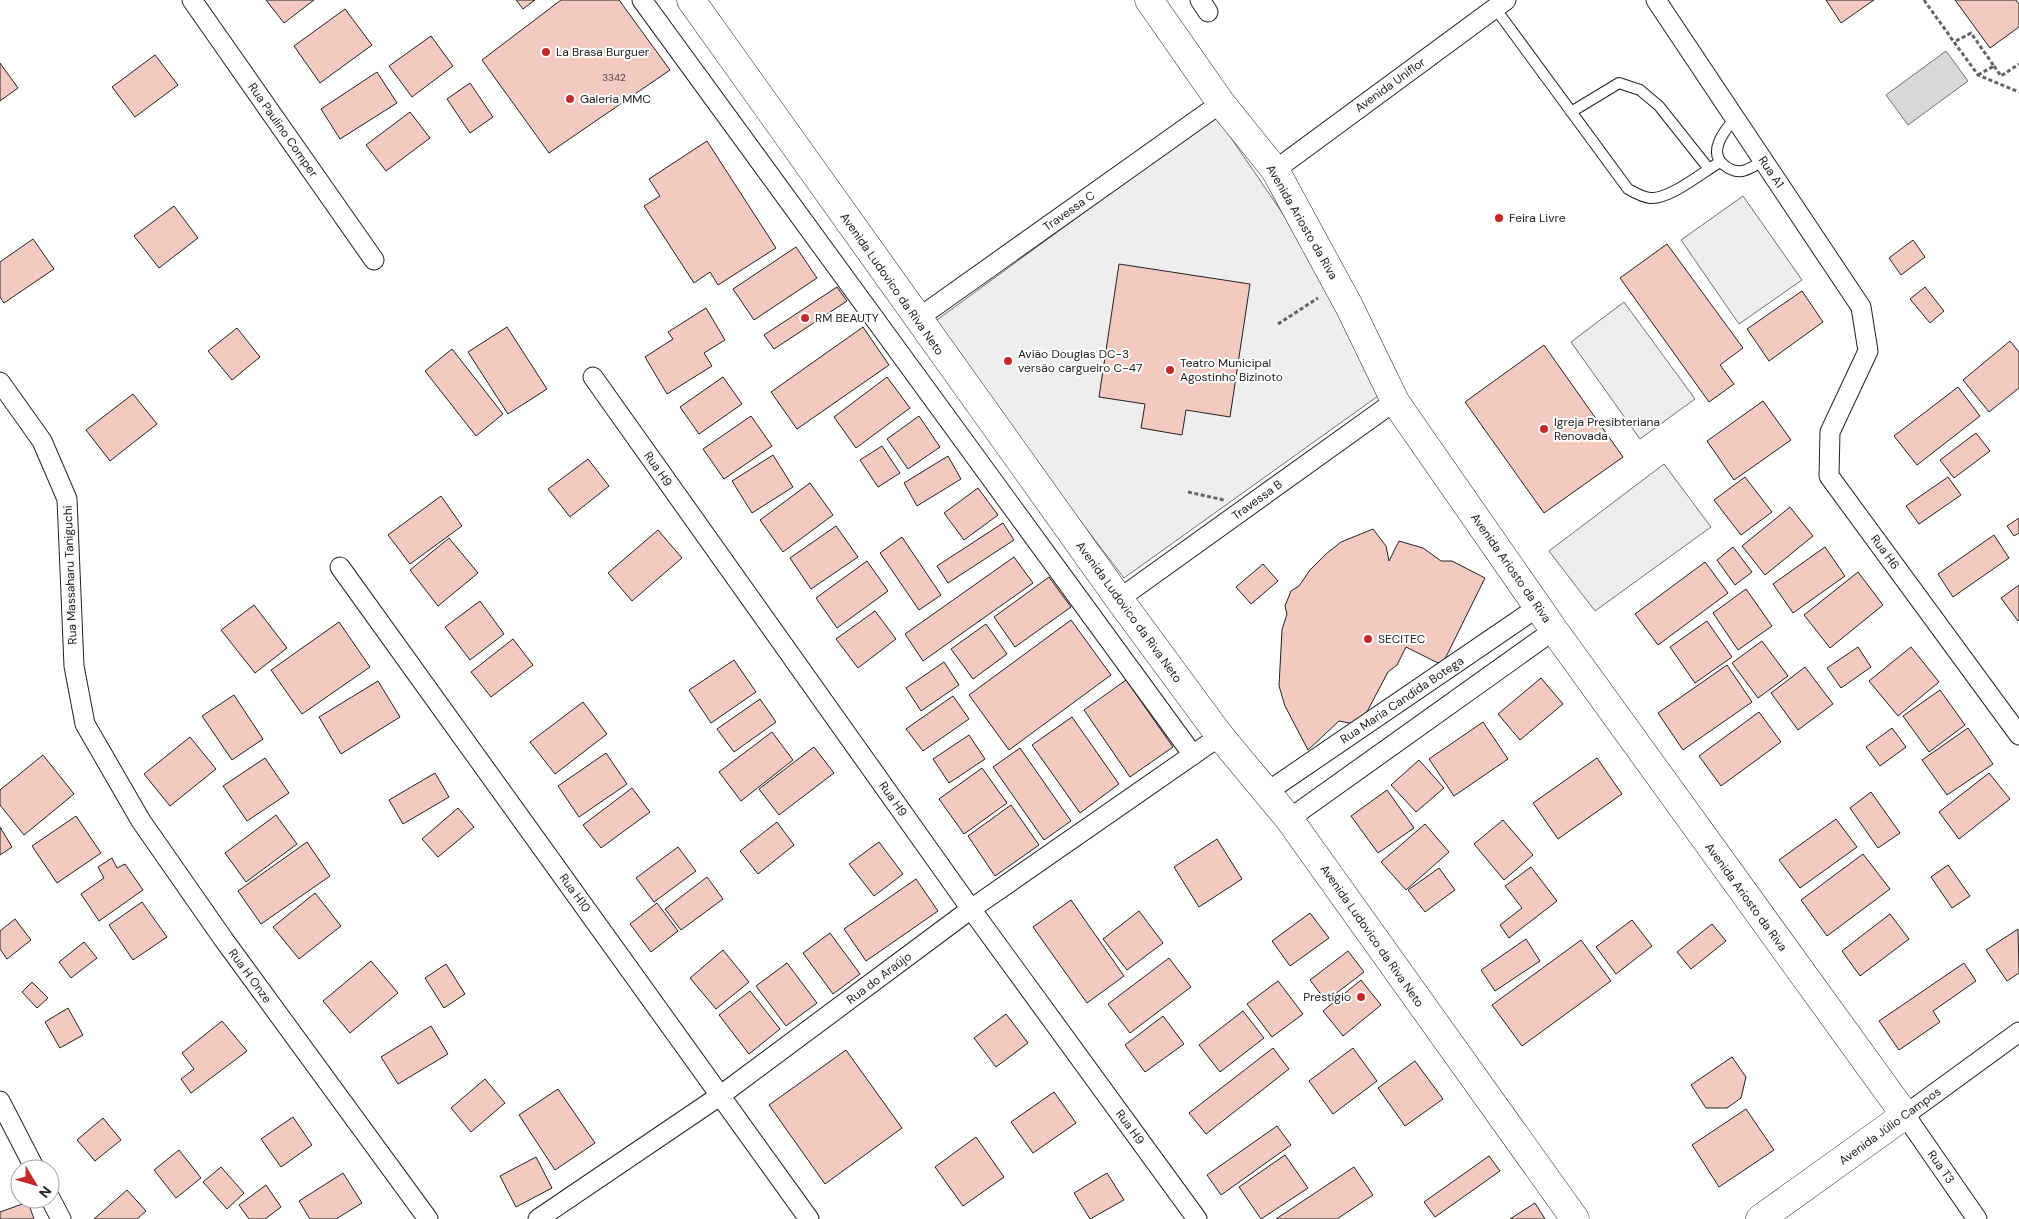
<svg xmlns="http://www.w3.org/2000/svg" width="2019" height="1219" viewBox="0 0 2019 1219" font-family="'DM Sans',sans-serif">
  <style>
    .green { fill: #eee; stroke: #6f6f6f }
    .parking { fill: #ededed; stroke: #6f6f6f }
    .water { fill: #d9d9d9; stroke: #6f6f6f }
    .building { fill: #f3c9c0; stroke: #222 }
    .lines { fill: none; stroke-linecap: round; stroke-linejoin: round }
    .lane-casing { stroke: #222; stroke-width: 12 }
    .street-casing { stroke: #222; stroke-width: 21 }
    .secondary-casing { stroke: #222; stroke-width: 29 }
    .path { stroke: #646464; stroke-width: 3; stroke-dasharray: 4 2.5; stroke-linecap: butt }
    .lane { stroke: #fff; stroke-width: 10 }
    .street { stroke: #fff; stroke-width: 19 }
    .secondary { stroke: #fff; stroke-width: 28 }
    .poi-dot { fill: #c62828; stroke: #fff; stroke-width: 2 }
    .labels { text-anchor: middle; stroke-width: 4; stroke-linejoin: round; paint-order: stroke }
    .number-label { font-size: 10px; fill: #564c4a }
    .poi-label { font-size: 12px; fill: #222; stroke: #fff; text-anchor: start }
    .street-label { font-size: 12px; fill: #222; stroke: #fff }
  </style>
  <rect width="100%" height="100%" fill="#fff"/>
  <!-- green -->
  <path class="green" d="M1216,116L1294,230L1337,305L1378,396L1124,578L930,325Z
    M1743,196L1802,280L1739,324L1681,240Z"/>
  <!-- parking -->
  <path class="parking" d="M1624,302L1695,399L1640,439L1571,342Z
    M1664,464L1711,527L1595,611L1549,551Z"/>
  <!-- water -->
  <path class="water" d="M1946,51L1968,81L1908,125L1886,95Z"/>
  <!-- building -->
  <path class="building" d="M266,0H314L284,23Z
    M516,0H535L523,9Z
    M561,0H619L670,70L549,153L482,60Z
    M1826,0H1874L1841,23Z
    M1955,0H2016L2019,4V27L1990,48Z
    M345,9L372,45L320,83L294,46Z
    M431,36L453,66L412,97L389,66Z
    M155,55L178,85L135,117L112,87Z
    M0,63L18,88L0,101Z
    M377,72L397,103L340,139L321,109Z
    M470,83L493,117L470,133L447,99Z
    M410,112L430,138L386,171L366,145Z
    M707,141L776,248L718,285L710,272L694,283L644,206L660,196L649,179Z
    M174,206L198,238L159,268L134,236Z
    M33,239L54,269L4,303L0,297V262Z
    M1913,240L1925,257L1901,275L1889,258Z
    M1667,244L1743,348L1720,365L1734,384L1709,402L1620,278Z
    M796,247L817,278L754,320L733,289Z
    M1119,264L1250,284L1230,417L1186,410L1182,435L1141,428L1145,404L1099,397Z
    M837,287L847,301L774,349L764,335Z
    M1925,287L1944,311L1930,323L1910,299Z
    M1802,291L1823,322L1769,361L1747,329Z
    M706,308L725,340L704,353L712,366L667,394L645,357L673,339L668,332Z
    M507,327L547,389L508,414L468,352Z
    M863,327L889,365L797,429L771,392Z
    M237,328L260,357L232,380L208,351Z
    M2010,341L2019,352V388L1989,412L1963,380Z
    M1544,345L1623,457L1544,513L1465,402Z
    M452,349L503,414L476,436L425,371Z
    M723,377L742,404L699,434L680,407Z
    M887,377L910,408L856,448L834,417Z
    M1958,387L1980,416L1917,465L1894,436Z
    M133,394L157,424L110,461L86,430Z
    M1763,401L1791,440L1734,480L1707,441Z
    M751,416L772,446L724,479L703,449Z
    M919,416L940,447L908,469L887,439Z
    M1976,433L1990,451L1954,478L1940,460Z
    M882,446L900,473L878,487L860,460Z
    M773,455L793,487L752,513L732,481Z
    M948,456L961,479L917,506L904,483Z
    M588,459L609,486L570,517L548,489Z
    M1745,477L1772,512L1741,535L1714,500Z
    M1948,477L1961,495L1919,524L1906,506Z
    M810,483L833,515L783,552L760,520Z
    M978,488L998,515L964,540L944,513Z
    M441,496L462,526L410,564L388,535Z
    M1790,507L1813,536L1765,575L1742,546Z
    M2019,518V533L2014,536L2007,526Z
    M1003,523L1014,540L948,583L937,566Z
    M836,526L858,557L811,589L790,558Z
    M1373,529L1386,546L1389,561L1399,541L1423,548L1441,561H1452L1485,578L1442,665L1406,647L1397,665L1388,672L1360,725L1339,721L1308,750L1285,706L1279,686L1282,630L1287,614L1285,606L1291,591L1299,586L1310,570L1326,554L1341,542Z
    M658,530L682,558L632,601L608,573Z
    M1994,535L2009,558L1953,597L1938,574Z
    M902,537L941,595L919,610L880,553Z
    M449,538L478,573L438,606L410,570Z
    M1733,547L1752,572L1735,585L1717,560Z
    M1825,547L1845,576L1793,613L1773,584Z
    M1014,557L1033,583L923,661L905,634Z
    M867,561L888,591L837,628L816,598Z
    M1705,562L1728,593L1658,645L1635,614Z
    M1263,564L1278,581L1251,604L1236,587Z
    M1858,572L1883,605L1830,648L1804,615Z
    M1049,577L1071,607L1015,647L994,617Z
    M2019,585V620L2018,621L2001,598Z
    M1746,589L1772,626L1738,650L1713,613Z
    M480,601L504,634L470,660L445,627Z
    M254,605L287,648L255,673L221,630Z
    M875,611L896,639L858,668L836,639Z
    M1071,620L1111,675L1009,750L969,695Z
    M1707,621L1732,657L1695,683L1670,647Z
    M339,622L370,667L302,714L271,670Z
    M986,624L1007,654L973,679L951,649Z
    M513,639L533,665L491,697L471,672Z
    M1762,641L1788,676L1758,698L1732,663Z
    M1858,647L1871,667L1841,688L1827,668Z
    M1911,647L1939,682L1898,716L1869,681Z
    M734,660L756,692L711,723L689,690Z
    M944,662L959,685L921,711L906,688Z
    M1727,665L1752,702L1683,750L1658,713Z
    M1805,667L1833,704L1798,730L1771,693Z
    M1541,678L1563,704L1520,740L1498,714Z
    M1126,680L1173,747L1130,777L1084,710Z
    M378,681L400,717L341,754L319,717Z
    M1940,690L1965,725L1929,752L1903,716Z
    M234,695L263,739L232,760L202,716Z
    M953,696L969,719L923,751L906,729Z
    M760,699L776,722L734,752L717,729Z
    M583,702L607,734L555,774L530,742Z
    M1759,712L1781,742L1721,786L1699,756Z
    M1072,717L1119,784L1080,813L1032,745Z
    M1483,722L1508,759L1454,796L1429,759Z
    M1892,728L1906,747L1880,766L1866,747Z
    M1968,728L1993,764L1947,795L1922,760Z
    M772,732L793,760L741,801L719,772Z
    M969,735L985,759L949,783L933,759Z
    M190,737L216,769L170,806L144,774Z
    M814,747L834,773L779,815L759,789Z
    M1020,748L1071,821L1044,840L993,767Z
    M606,753L627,784L579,817L558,786Z
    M43,755L74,794L24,835L0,805V790Z
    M265,758L289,793L247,821L223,786Z
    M1597,758L1622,794L1558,839L1533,803Z
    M1419,760L1444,788L1416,812L1391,785Z
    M982,768L1007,803L964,834L939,799Z
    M435,773L449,797L403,824L389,800Z
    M1989,773L2010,799L1959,839L1939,812Z
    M632,788L650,812L601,848L583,825Z
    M1387,790L1414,828L1378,853L1351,816Z
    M1871,792L1900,833L1878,848L1850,808Z
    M1011,805L1039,845L995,876L968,836Z
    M458,808L474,827L438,857L422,839Z
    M276,815L297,844L246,882L225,853Z
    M76,816L101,853L57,883L32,846Z
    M1836,819L1857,847L1800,888L1779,860Z
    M1503,820L1533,855L1504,880L1474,844Z
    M777,822L794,845L758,874L740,851Z
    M1425,824L1449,852L1406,890L1381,862Z
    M0,827L12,847L0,855Z
    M1217,839L1242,879L1199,907L1174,867Z
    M307,842L330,876L261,924L238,891Z
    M879,842L903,874L874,896L849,864Z
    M678,847L696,871L654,902L636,878Z
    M1863,854L1890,889L1827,936L1801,900Z
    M112,858L117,868L125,864L143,890L99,921L81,894L104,878L98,867Z
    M1948,865L1970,896L1952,908L1931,877Z
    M1531,867L1557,901L1509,938L1500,925L1522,908L1505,886Z
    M1439,868L1455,890L1425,912L1408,890Z
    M707,877L723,899L681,930L665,909Z
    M916,879L938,911L866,961L844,929Z
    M315,893L341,926L299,959L273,927Z
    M1071,900L1124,976L1087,1003L1033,927Z
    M142,902L167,937L133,960L109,925Z
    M657,903L678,931L651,952L630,924Z
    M1139,911L1163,943L1127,970L1103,939Z
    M1310,913L1329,938L1290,966L1272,941Z
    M1890,914L1909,939L1860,976L1842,951Z
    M15,919L31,940L7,959L0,949V931Z
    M1632,920L1652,946L1616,974L1596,947Z
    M1712,924L1726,941L1691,969L1677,952Z
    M2018,929L2019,973L2007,981L1986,950Z
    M830,933L860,974L833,994L803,953Z
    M1526,939L1540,961L1495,991L1481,970Z
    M1581,940L1611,981L1522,1046L1492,1005Z
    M84,942L97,958L71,978L59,962Z
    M723,950L749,982L716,1009L690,978Z
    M1348,951L1364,972L1326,1001L1310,980Z
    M1169,958L1191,987L1130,1033L1108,1004Z
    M371,961L398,993L350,1033L323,1001Z
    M787,963L817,1003L786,1026L756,986Z
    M1964,963L1976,981L1933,1011L1940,1022L1899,1050L1879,1021Z
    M446,964L465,994L444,1008L425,978Z
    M1361,980L1381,1005L1343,1036L1323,1011Z
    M1278,981L1303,1014L1272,1037L1247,1004Z
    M32,982L48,998L37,1008L22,992Z
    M750,991L780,1029L749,1054L719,1015Z
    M68,1008L83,1035L60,1048L45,1022Z
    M1243,1011L1264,1038L1220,1072L1199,1045Z
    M1006,1014L1028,1043L996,1067L974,1038Z
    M1163,1016L1184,1044L1145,1072L1125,1045Z
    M222,1021L247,1051L191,1093L181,1079L194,1069L182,1053Z
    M431,1026L448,1054L398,1084L381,1057Z
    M1273,1048L1289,1069L1206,1134L1189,1113Z
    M1353,1048L1377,1081L1333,1114L1309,1081Z
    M846,1050L902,1128L825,1184L769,1105Z
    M1732,1057L1746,1077L1741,1098L1727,1108H1706L1691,1085Z
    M1415,1061L1443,1099L1405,1126L1378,1088Z
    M485,1079L505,1103L471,1132L451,1108Z
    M558,1089L595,1143L555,1170L519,1115Z
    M1054,1092L1076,1123L1033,1153L1011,1122Z
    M1746,1109L1774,1150L1719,1187L1692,1145Z
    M293,1117L312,1145L281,1167L261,1139Z
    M103,1118L121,1140L95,1161L77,1140Z
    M1277,1126L1291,1145L1221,1195L1207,1175Z
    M976,1137L1004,1177L963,1206L935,1167Z
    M179,1150L201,1178L176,1198L154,1170Z
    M1285,1155L1308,1188L1261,1219L1239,1187Z
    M1489,1156L1500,1171L1435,1217L1424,1202Z
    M536,1157L552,1188L516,1207L500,1176Z
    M221,1167L244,1193L227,1209L203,1182Z
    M1354,1167L1373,1195L1337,1219H1276Z
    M343,1173L362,1203L336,1219H310L299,1201Z
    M1107,1173L1124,1200L1090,1219L1074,1193Z
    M266,1185L281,1207L265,1219H249L239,1205Z
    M127,1190L146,1211L137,1219H94Z
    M28,1202L34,1219H0V1212Z
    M1535,1203L1545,1219H1510Z"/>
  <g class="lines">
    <defs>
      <path id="lane" d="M1495,8L1628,189C1635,193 1642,197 1650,198C1669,200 1703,172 1720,162
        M1571,112L1619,83L1640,90L1659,106L1709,169
        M1735,118C1725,130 1707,152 1724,165C1730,170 1735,172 1742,171C1749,170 1757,164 1764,161"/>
      <path id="street" d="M192,0L374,260
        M642,0L1193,755
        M1200,0L1208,12
        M1656,0L1861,307L1868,351L1830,432L1829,476L2019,735
        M1275,170L1506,0
        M917,319L1221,103
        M593,377L971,909L1197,1219
        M0,382L42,441L67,499L74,666L85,724L141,821L224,940L428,1219
        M340,567L809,1219
        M1119,599L1395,401
        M1267,792L1538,607
        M1289,819L1554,630
        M0,1101L35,1169
        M50,1198L61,1219
        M538,1219L721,1095L971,909L1220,736
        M1977,1219L1905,1115L2019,1032"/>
      <path id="secondary" d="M691,0L1119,599L1220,736L1289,819L1575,1219
        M1149,0L1221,103L1275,170L1349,306L1395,401L1403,413L1554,630L1905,1115L1760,1219"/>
    </defs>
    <!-- lane casing -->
    <use href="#lane" class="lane-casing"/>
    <!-- street casing -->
    <use href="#street" class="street-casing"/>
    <!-- secondary casing -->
    <use href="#secondary" class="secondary-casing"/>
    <!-- path -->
    <path class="path" d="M1924,0L1954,42
      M1994,66L2001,76L2019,64
      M1978,75L1994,66L1971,33L1954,42L1978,75L2019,92
      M1278,324L1318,298
      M1188,492L1224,500"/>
    <!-- lane -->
    <use href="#lane" class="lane"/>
    <!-- street -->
    <use href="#street" class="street"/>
    <!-- secondary -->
    <use href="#secondary" class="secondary"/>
  </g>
  <!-- markers -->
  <g class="poi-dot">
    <circle cx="546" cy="52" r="5"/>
    <circle cx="570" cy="99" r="5"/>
    <circle cx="1499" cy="218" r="5"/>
    <circle cx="805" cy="318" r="5"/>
    <circle cx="1008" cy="361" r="5"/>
    <circle cx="1170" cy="370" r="5"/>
    <circle cx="1544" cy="429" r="5"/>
    <circle cx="1368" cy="639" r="5"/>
    <circle cx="1361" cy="997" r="5"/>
  </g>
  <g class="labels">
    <!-- number labels -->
    <g class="number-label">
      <text x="614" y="81">3342</text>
    </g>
    <!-- poi labels -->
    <g class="poi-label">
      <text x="556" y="56">La Brasa Burguer</text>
      <text x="580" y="103">Galeria MMC</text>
      <text x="1509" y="222">Feira Livre</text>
      <text x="815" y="322">RM BEAUTY</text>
      <text x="1018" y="358">Avião Douglas DC-3<tspan x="1018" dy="14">versão cargueiro C-47</tspan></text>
      <text x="1180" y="367">Teatro Municipal<tspan x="1180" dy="14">Agostinho Bizinoto</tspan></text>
      <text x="1554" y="426">Igreja Presibteriana<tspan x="1554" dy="14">Renovada</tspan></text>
      <text x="1378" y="643">SECITEC</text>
      <text x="1351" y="1001" text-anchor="end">Prestígio</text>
    </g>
    <!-- street labels -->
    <g class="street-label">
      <text transform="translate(1390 85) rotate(-36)" y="4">Avenida Uniflor</text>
      <text transform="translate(283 130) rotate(55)" y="4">Rua Paulino Comper</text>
      <text transform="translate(1771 172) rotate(56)" y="4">Rua A1</text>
      <text transform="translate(1069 211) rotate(-35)" y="4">Travessa C</text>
      <text transform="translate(1302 222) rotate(60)" y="4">Avenida Ariosto da Riva</text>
      <text transform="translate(892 284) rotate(55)" y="4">Avenida Ludovico da Riva Neto</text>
      <text transform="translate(658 469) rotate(55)" y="4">Rua H9</text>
      <text transform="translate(1257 500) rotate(-36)" y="4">Travessa B</text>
      <text transform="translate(1885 552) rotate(54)" y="4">Rua H6</text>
      <text transform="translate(1511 568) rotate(55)" y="4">Avenida Ariosto da Riva</text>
      <text transform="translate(70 575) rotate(-92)" y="4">Rua Massaharu Taniguchi</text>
      <text transform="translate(1129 612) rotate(54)" y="4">Avenida Ludovico da Riva Neto</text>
      <text transform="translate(1402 700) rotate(-34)" y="4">Rua Maria Candida Botega</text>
      <text transform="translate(893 799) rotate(55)" y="4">Rua H9</text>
      <text transform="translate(575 893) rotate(54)" y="4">Rua H10</text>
      <text transform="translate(1746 897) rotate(54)" y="4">Avenida Ariosto da Riva</text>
      <text transform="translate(1372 936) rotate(55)" y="4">Avenida Ludovico da Riva Neto</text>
      <text transform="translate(250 976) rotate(54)" y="4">Rua H Onze</text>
      <text transform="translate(879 978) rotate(-37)" y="4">Rua do Araújo</text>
      <text transform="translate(1890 1126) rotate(-36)" y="4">Avenida Júlio Campos</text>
      <text transform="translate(1130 1127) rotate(54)" y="4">Rua H9</text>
      <text transform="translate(1941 1167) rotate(55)" y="4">Rua T3</text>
    </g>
  </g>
  <!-- north arrow -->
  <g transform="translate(35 1184) rotate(128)"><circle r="24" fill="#ffffff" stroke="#a7a7a7"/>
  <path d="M0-4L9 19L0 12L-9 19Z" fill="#c62828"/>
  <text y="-8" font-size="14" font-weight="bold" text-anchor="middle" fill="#222222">N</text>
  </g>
</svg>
